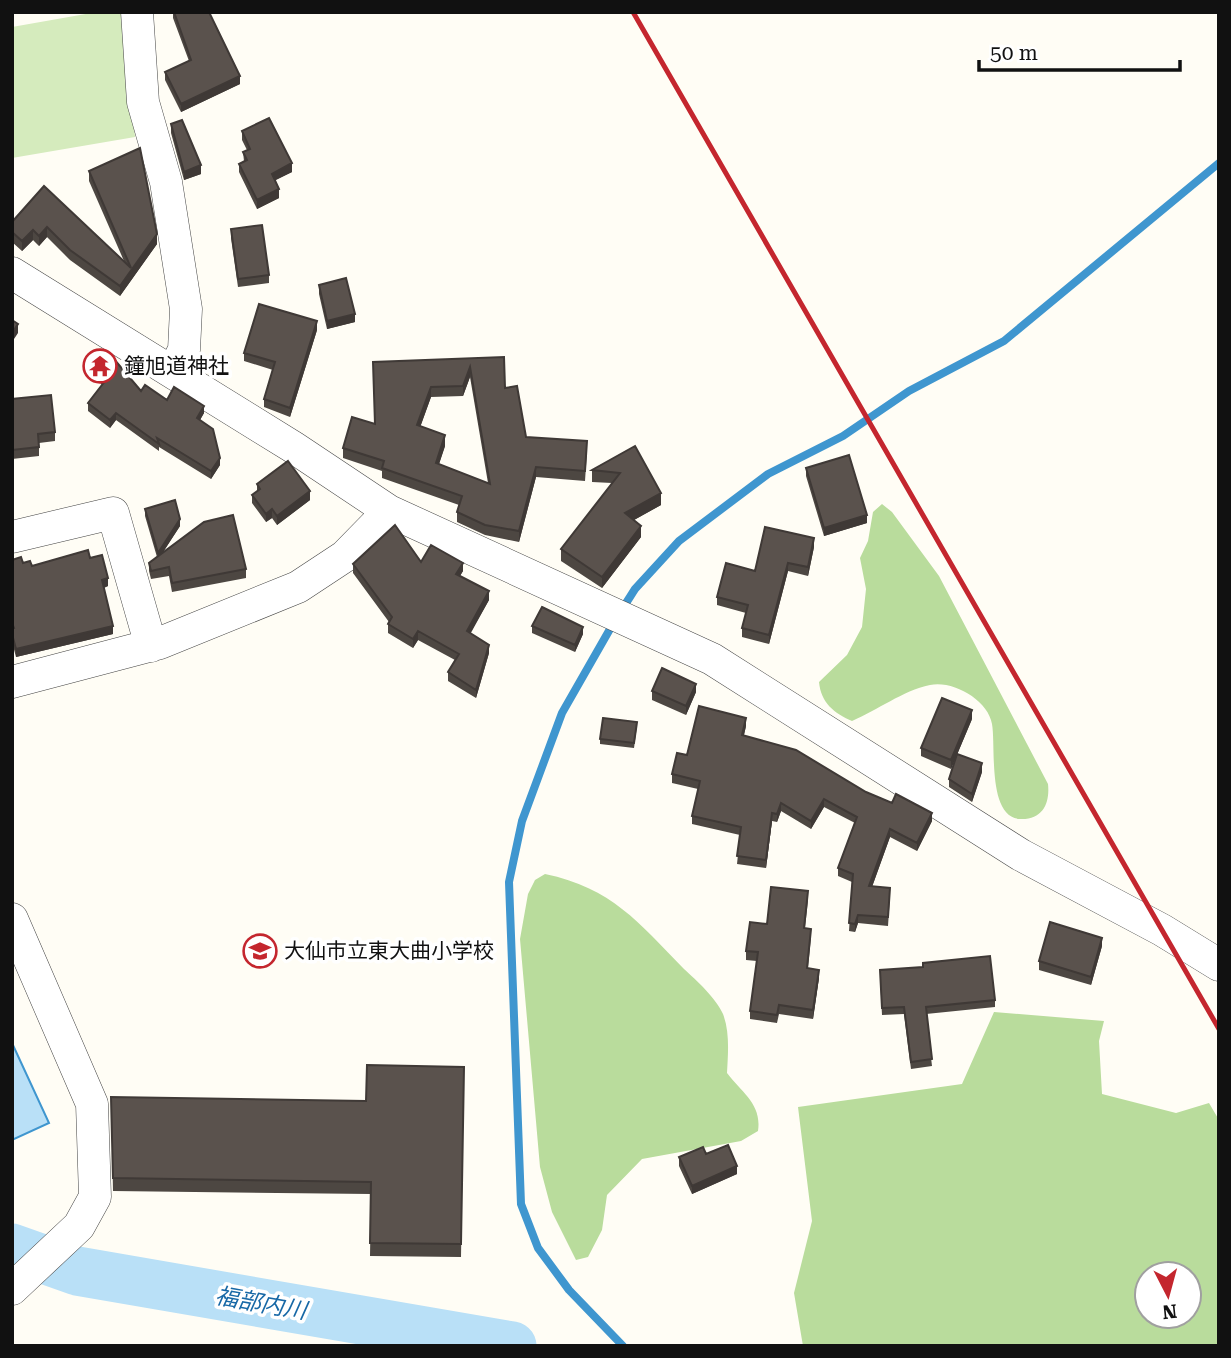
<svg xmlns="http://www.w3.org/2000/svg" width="1231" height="1358" viewBox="0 0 1231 1358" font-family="'Roboto Serif','Noto Sans JP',serif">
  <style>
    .green { fill: #d5ebbd }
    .forest { fill: #b9dc9c; fill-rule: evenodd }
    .water { fill: #b9e0f7; stroke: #3f96cf; stroke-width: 2 }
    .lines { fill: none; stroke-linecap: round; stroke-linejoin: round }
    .stream { stroke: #3f96cf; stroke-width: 8 }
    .river { stroke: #b9e0f7; stroke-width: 49 }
    .minor-casing { stroke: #444; stroke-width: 33 }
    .minor { stroke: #fff; stroke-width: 32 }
    .rail { stroke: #c4262e; stroke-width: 5 }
    .wall { fill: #4d4742; fill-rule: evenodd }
    .shaded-wall { fill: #3f3936 }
    .building { fill: #5a524d; stroke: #3f3936; stroke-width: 2; fill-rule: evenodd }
    .labels { text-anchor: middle; stroke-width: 7; stroke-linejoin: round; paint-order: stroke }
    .poi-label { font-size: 21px; fill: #111; stroke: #fff; text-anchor: start }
    .water-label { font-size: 23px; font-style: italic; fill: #1768a6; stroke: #fff }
  </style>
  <rect width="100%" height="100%" fill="#fffdf5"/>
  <!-- green -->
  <path class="green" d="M97,12H124L135,137L12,158V27Z"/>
  <!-- forest -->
  <path class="forest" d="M882,504L892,512L939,576L1048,784C1050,803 1043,820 1020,819C987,817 996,747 992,724C988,700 953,680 930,685C902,691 878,710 852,721C834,713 821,703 819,682L847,655L862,627L866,589L860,558L868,541L873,512Z
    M545,874C612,888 638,922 684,969C697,981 716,998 723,1014C730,1032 728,1054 727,1073C742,1093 762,1104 758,1131L741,1141L642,1159L607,1195L602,1230L588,1257L576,1260L552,1212L540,1167L520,939L528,894L535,880Z
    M994,1012L1104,1021L1099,1041L1102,1094L1176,1113L1209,1103L1219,1120V1346H803L794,1293L812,1221L798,1107L962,1084ZM1147,1274H1189V1316H1147Z"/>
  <!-- water -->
  <path class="water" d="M12,1043L49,1123L12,1140Z"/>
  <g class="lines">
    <!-- stream -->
    <path class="stream" d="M621,611L635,589L679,541L768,474L843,436L909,391L1004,341L1219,163
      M614,622L562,713L522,821L509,882L521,1204L538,1248L569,1290L623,1346"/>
    <!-- river -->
    <path class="river" d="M12,1248L77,1271L512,1346"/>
    <defs>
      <path id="minor" d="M137,12L143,102L166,182L186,309L184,350L173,372
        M12,273L293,447L389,511L712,659L1021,855L1162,930L1219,965
        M12,537L113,513L151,646
        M12,682L160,643L298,587L345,556L389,511
        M12,919L92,1104L95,1197L79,1226L12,1289"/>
    </defs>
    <!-- minor casing -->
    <use href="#minor" class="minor-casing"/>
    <!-- minor -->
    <use href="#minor" class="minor"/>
    <!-- rail -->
    <path class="rail" d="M633,12L1219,1029"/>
  </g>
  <!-- wall -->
  <path class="wall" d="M173,12H209L240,84L181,112L165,80V72L189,61L173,18Z
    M171,124L201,174L184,180L171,133Z
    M242,131L292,172L275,180L279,198L257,209L239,172V164L244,161L243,152L247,150L242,140Z
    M89,171L157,244L120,296L70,260L47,237L39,246L33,240L22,251L12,242V222L44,186L124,261L89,181Z
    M231,229L269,275V283L238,287L231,238Z
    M319,285L355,322L327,329L319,294Z
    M317,330L290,417L264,407V399L273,370L244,361V353Z
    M504,357L505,388L526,437L587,451L585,481L536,477L519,542L485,535L457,522V512L459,505L382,478V471L343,458V448L375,424L373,362ZM470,377L488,483L439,464L445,446L420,427L431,397L463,396Z
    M94,368L141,391L204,413L200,420L220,465L211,479L159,447V451L116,420L110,428L88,411V403L102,385L94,376Z
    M12,399L55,432V441L39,443V456L12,459Z
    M635,446L661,505L634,520L641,537L602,588L561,561V549L612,483L592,482V470Z
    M806,468L867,523L824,536L806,476Z
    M257,484L310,500L277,525L272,518L266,522L252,503V495L257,492Z
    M145,509L180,526L163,552L246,569V578L172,592L169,576L151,579L149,571V563L157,557L145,516Z
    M814,547L808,576L788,571L769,644L742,637V628L746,613L717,605V597L755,571Z
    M12,560L108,586L104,588L113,634L16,657L12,642Z
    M421,562L463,571L460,576L489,600L470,633L489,653L476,698L448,681V672L455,660L418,640L413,648L388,633V624L389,622L353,573V564Z
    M532,626L583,634L575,652L532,633Z
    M652,691L696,692L686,715L652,700Z
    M972,719L951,769L921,756V748Z
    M637,726L634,748L600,744V739Z
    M746,726L744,735L866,792L932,821L917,851L890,837L872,887L890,896L888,926L858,923L855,932L849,931L852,882L838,876V868L855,823L824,807L811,829L781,811L777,822L772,821L766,868L737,864L740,835L692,824V816L698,789L672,783V774L687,755Z
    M982,772L972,802L949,787V779Z
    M808,900L805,928L811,937L808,968L819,978L813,1019L779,1014L777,1023L750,1019V1011L757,961L746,960V951L767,924Z
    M1102,946L1091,985L1039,970V961Z
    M923,967L995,1000V1007L926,1014L932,1066L911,1069L904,1014L882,1015L880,977Z
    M464,1067L461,1257L370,1256L371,1194L113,1191L111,1097L366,1101Z
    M706,1154L737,1174L692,1194L679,1166V1157Z"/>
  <!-- shaded-wall -->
  <path class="shaded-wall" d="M240,76V84L181,112V104Z
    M292,163V172L272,182V174Z
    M201,165V174L184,180V172Z
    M279,189V198L257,209V200Z
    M47,227V237L39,246V236Z
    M33,230V240L22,251V241Z
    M157,234V244L120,296V286Z
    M355,314V322L327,329V321Z
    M317,321V330L290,417V408Z
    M18,324V333L12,342V333Z
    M470,367V377L463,396V386Z
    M431,387V397L417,436V425Z
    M204,406V413L197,425V418Z
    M116,413V420L110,428V420Z
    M445,435V446L436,473V463Z
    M220,458V465L211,479V471Z
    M536,467V477L519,542V531Z
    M310,491V500L277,525V516Z
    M661,493V505L625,525V513Z
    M272,509V518L266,522V514Z
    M867,515V523L824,536V528Z
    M180,519V526L158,560V553Z
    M641,526V537L602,588V577Z
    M814,538V547L808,576V567Z
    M463,563V571L456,582V574Z
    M788,563V571L769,644V635Z
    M108,578V586L102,588V580Z
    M489,591V600L467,640V631Z
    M113,626V634L16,657V649Z
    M583,627V634L575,652V645Z
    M418,631V640L413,648V639Z
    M489,645V653L476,698V690Z
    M696,684V692L686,715V706Z
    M972,710V719L951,769V760Z
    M746,718V726L742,743V735Z
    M982,763V772L972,802V794Z
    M824,799V807L811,829V821Z
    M781,803V811L777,822V814Z
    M772,813V821L766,868V860Z
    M932,813V821L917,851V843Z
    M890,829V837L869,895V886Z
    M858,915V923L855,932V924Z
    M1102,938V946L1091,985V977Z
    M819,970V978L813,1019V1010Z
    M737,1166V1174L692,1194V1186Z"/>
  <!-- building -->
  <path class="building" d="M174,12H209L240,76L181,104L165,72L191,60Z
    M269,118L292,163L272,174L279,189L257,200L239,164L247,160L243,152L250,149L242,131Z
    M182,120L201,165L184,172L171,124Z
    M140,148L157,234L120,286L70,250L47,227L39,236L33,230L22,241L12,232V222L44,186L131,268L89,171Z
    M262,225L269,275L238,279L231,229Z
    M346,278L355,314L327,321L319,285Z
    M259,304L317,321L290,408L264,399L275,362L244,353Z
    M12,320L18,324L12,333Z
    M108,352L141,391L145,385L167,400L174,387L204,406L197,418L213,429L220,458L211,471L157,438L159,444L116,413L110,420L88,403L105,381L94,368Z
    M504,357L505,388L517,386L526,437L587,441L585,471L536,467L519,531L485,525L457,512L462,496L382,468L384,461L343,448L352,417L375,424L373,362ZM470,367L490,484L436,463L445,435L417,425L431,387L463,386Z
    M51,395L55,432L38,434L39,447L12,450V399Z
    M635,446L661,493L625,513L641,526L602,577L561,549L620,473L592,470Z
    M849,455L867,515L824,528L806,468Z
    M288,461L310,491L277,516L272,509L266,514L252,495L260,489L257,484Z
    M175,500L180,519L158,553L145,509Z
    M233,515L246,569L172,583L169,567L151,571L149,563L204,522Z
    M395,525L421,562L431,545L463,563L456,574L489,591L467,631L489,645L476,690L448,672L459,654L418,631L413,639L388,624L392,617L353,564Z
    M765,527L814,538L808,567L788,563L769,635L742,628L748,605L717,597L726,563L755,571Z
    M88,550L90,558L102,555L108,578L102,580L113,626L16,649L12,634V629L14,628L12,623V560L21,557L23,563L30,561L32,566Z
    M542,607L583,627L575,645L532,626Z
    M662,668L696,684L686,706L652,691Z
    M942,698L972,710L951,760L921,748Z
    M699,706L746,718L742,735L796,750L866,792L892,803L896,794L932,813L917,843L890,829L869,886L890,888L888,917L858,915L855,924L849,923L853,874L838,868L857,817L824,799L811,821L781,803L777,814L772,813L766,860L737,856L741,827L692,816L700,781L672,774L677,753L687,755Z
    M603,718L637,722L634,743L600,739Z
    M957,754L982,763L972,794L949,779Z
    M771,887L808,891L804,928L811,929L807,968L819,970L813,1010L779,1005L777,1015L750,1011L758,952L746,951L750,922L767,924Z
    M1050,922L1102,938L1091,977L1039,961Z
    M990,956L995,1000L926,1007L932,1059L911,1062L904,1007L882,1008L880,970L923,967V963Z
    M367,1065L464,1067L461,1244L370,1243L371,1182L113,1178L111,1097L366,1101Z
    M728,1145L737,1166L692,1186L679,1157L703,1147L706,1154Z"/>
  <!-- icons -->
  <defs>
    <symbol id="temple-ring" viewBox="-11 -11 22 22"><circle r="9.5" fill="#fff" stroke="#c4262e" stroke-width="1.5"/><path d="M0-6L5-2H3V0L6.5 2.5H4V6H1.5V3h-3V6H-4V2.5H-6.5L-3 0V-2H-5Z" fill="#c4262e"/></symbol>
    <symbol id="school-ring" viewBox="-11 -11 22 22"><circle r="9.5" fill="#fff" stroke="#c4262e" stroke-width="1.5"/><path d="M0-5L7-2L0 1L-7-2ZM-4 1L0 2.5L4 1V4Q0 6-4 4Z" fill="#c4262e"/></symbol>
  </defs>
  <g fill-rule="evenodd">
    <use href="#temple-ring" x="81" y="347" width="38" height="38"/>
    <use href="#school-ring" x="241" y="932" width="38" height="38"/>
  </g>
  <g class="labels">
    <!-- poi labels -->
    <g class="poi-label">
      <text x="124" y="373">鐘旭道神社</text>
      <text x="284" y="958">大仙市立東大曲小学校</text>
    </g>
    <!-- water labels -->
    <g class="water-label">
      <text transform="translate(261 1303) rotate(10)" y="8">福部内川</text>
    </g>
  </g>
  <!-- border -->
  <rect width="1231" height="1358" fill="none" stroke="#111111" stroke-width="28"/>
  <!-- north arrow -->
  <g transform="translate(1168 1295) rotate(174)"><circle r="33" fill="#ffffff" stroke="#a0a0a0" stroke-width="2"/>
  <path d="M0-5L12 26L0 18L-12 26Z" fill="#c4262e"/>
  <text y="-10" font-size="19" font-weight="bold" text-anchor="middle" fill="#111111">N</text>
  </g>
  <!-- scale -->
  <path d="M979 60v10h201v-10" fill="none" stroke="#111111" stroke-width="3.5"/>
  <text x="990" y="60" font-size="21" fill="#111111" stroke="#ffffff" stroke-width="5" paint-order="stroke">50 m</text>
</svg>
